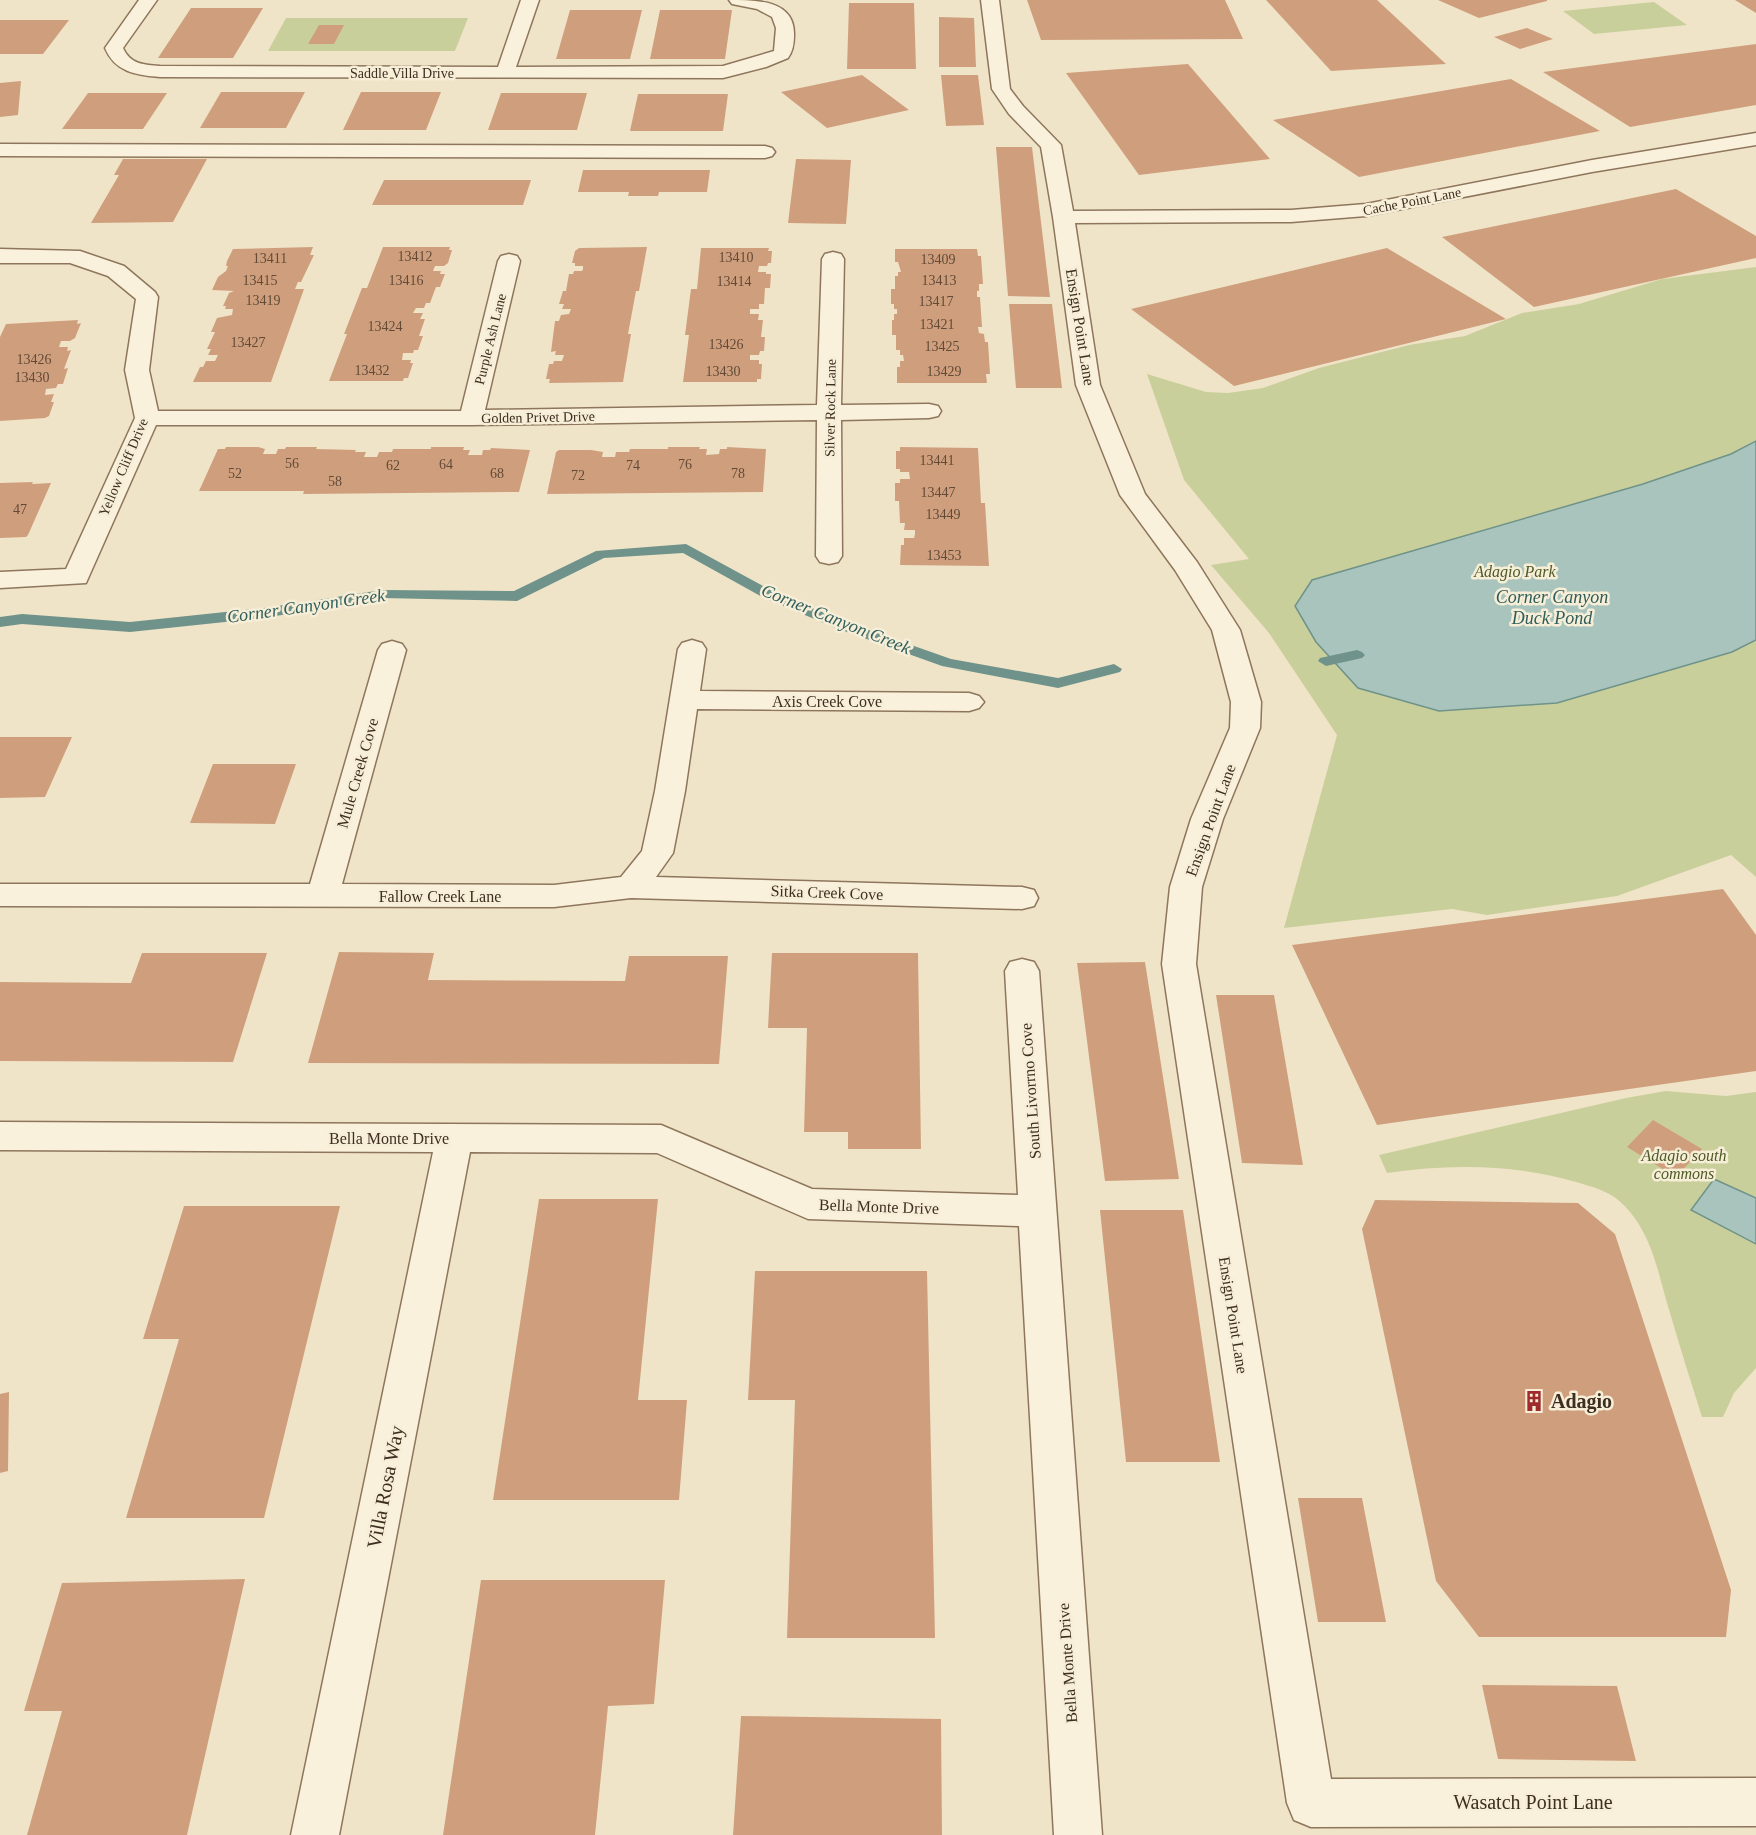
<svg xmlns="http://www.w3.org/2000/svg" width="1756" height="1835" viewBox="0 0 1756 1835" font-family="Georgia,serif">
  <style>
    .green { fill: #c9cf9b }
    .water { fill: #a9c4bc; stroke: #6f938a; stroke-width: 1.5 }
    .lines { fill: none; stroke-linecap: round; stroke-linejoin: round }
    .stream { fill: #6f938a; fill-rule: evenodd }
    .building { fill: #cf9f7d }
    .minor-casing { stroke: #8d765c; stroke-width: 3 }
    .minor { fill: #faf1dc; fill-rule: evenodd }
    .labels { text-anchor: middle; stroke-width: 5; stroke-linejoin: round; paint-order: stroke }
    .far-street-label { font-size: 14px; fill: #3d2e20; stroke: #f7eed8 }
    .number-label { font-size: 14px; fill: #624a37 }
    .street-label { font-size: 16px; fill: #3d2e20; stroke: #f7eed8 }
    .park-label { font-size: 16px; font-style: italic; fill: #4d5a26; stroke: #f7eed8 }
    .water-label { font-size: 18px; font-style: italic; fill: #2f5d5a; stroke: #f7eed8 }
    .near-poi-label { font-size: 20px; font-weight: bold; fill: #3d2e20; stroke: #f7eed8; text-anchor: start }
    .near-street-label { font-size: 20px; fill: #3d2e20; stroke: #f7eed8 }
  </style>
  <rect width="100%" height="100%" fill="#f0e4c8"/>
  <!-- green -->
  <path class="green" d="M1654,2L1687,25L1594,34L1563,11Z
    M286,18H468L455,51H268Z
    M1756,267V877L1731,855L1617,896L1487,915L1452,909L1284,928L1337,735L1269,633L1211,565L1249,559L1184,480L1147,374L1206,392L1228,393L1263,388L1319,368L1409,345L1465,336L1522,313L1579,304L1662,279Z
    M1666,1091L1726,1096L1756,1092V1368L1734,1393L1723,1417H1702C1691,1382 1680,1348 1670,1313C1659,1278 1654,1241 1630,1212C1614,1192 1599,1189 1576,1182C1512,1164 1451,1164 1387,1173L1379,1155L1626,1098Z"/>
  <!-- water -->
  <path class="water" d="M1756,441V640L1732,652L1557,703L1439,711L1358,688L1316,642L1295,606L1312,580L1643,484L1731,454Z
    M1714,1179L1756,1198V1244L1691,1210Z"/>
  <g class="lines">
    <!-- stream -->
    <path class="stream" d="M686,544L774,592L846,622L951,659L1058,678L1114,664L1122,669L1120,672L1058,688L942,666L836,628L764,598L683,553L604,558L517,601L382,598L264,618L130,632L22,624L0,627V617L22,614L130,622L264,608L382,590L514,591L596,551Z
      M1357,650L1362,652L1365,655L1362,658L1326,666L1318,661L1320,658Z"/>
  </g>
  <!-- building -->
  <path class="building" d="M1027,0H1225L1243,39L1041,40Z
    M1266,0H1377L1446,64L1331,71Z
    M1438,0H1547V1L1479,18Z
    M1735,0H1756V13Z
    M849,3H914L916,69H847Z
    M191,8H263L233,58H158Z
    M570,10H642L630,59H556Z
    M660,10H732L725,59H650Z
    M939,17L974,18L976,67H939Z
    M0,20H69L43,54H0Z
    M319,25H344L334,44H308Z
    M1527,28L1553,39L1520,49L1494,37Z
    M1756,44V105L1630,127L1543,72Z
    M1188,64L1270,159L1139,175L1066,73Z
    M862,75L909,110L827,128L781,92Z
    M941,75H978L984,125L946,126Z
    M1511,79L1600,131L1359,177L1273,120Z
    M21,81L18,115L0,117V83Z
    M221,92H305L286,128H200Z
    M361,92H441L426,130H343Z
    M88,93H167L143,129H62Z
    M501,93H587L577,130H488Z
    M638,94H728L723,131H630Z
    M996,147H1032L1050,297L1008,296Z
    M123,159H207L173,222L91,223L119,175H114Z
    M796,159L851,160L846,224L788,223Z
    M583,170H710L707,192H659L658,196H628L629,192H578Z
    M384,180H531L523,205H372Z
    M1676,189L1756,236V258L1534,307L1442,237Z
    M313,247L310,255H314L301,282H298L295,289H304L271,382H193L200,367H203L206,361H215L218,355H208L211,349H207L215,332H211L217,318L232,315L233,309H225L226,306H223L229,293L234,291L212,290L218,277L226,271L228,266H226L227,261L233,249Z
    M383,247H450L449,250H452L448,263L444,266H435L433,271H441L440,274H445L440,287H436L430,303H426L424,308H416L413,313H423L420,319H425L419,336H423L418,350H414L413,353H403L402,360H411L410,363H413L408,378H404L403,381H329L347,334H344L362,288H367Z
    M647,247L639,291H636L628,334H631L623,382L549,383L550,379H546L549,364H553L554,361H562L564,355H555L556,351L551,352L555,321H559L561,315L569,314L571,309H562L564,304H559L563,291H566L569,274H573L574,271H582L583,269V266H575V263H572L575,251L579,248Z
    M701,248H769L768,251H772L771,263H768L767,266H759L758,272H766V274H771L770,288H765L764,304H759V309H750V314H759L758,320H763L761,337H765L764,351H760L759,355H750V360H759V364H762L761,379H757V382H683L689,335H685L691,289H697Z
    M1387,248L1506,319L1234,386L1131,309Z
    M895,249H977L978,256H981L983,284H979V291H977V297H980L982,327H978L979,333L984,334L985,342H988L990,374H986L987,383H897V367H900V361H904L903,355H900V350H896V335H892V320H894V314H897V309H894V304H891V289H895V276H898V272H901L898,262H895Z
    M1009,304H1052L1062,388H1016Z
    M78,320L77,324L81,323L75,338L70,341H61L59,347H68L67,351L71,350L64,369L68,368L63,384H58L56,388L46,389L45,395L54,394L51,402H54L49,416L45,418L0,421V337L6,324Z
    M226,447H258L265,449L263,454H276L278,449H285L286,447H317L316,449L356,450L355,452H366L364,457H377L379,452H392L393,449H431V447H464L463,450H470L468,455H482L483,450H490L491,448L530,450L519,492L303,494L304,491H199L218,449H225Z
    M668,447H700L699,449H707L706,455L719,454L720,449H727V447L766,449L763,492L547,494L556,452L559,450H591L603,452L602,457H615L616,452H629L630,449H668Z
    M900,447L978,448L981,503H985L989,566L900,565L901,545H904V538H914L915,534V530H904L905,523H900L899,501H895V483H900V479H910L909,472H900V469H896V451H900Z
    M33,482L32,484L51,483L28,535L26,537L0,538V483Z
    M0,737H72L45,797L0,798Z
    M213,764H296L275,824L190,823Z
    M1723,889L1756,935V1071L1377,1125L1292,945Z
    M339,952L434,953L428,980L625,981L629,956H728L719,1064L308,1063Z
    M142,953H267L233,1062L0,1061V982L131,983Z
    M772,953H918L921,1149H848V1132H804L807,1028H768Z
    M1145,962L1179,1179L1105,1181L1077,963Z
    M1216,995H1274L1303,1165L1242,1163Z
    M1653,1120L1702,1149L1676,1177L1627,1147Z
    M539,1199H658L638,1400H687L679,1500H493Z
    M1375,1200L1578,1203L1615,1234L1731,1590L1726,1637H1479L1436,1581L1362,1229Z
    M184,1206H340L264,1518H126L179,1339H143Z
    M1100,1210H1183L1220,1462H1126Z
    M755,1271H927L935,1638H787L795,1400H748Z
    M9,1392L8,1471L0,1473V1394Z
    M1298,1498H1362L1386,1622H1318Z
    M245,1579L187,1835H27L62,1711H24L62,1583Z
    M481,1580H665L654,1704L608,1706L595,1835H443Z
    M1482,1685L1617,1686L1636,1761L1498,1759Z
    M741,1716L941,1719L942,1835H733Z"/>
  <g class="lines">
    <defs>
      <path id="minor" d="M139,0H157L123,48C130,64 144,65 160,66L498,67L521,0H539L516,67L723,66L774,51L776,28L772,17L757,9L732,4L729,0C757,0 795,0 794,35C794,43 793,51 788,58L766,67L723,78L160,77C136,75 115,72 105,48Z
        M981,0H999L1010,89L1023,106L1061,145L1073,211L1291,210L1366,204L1592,160L1756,133V145L1592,172L1366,216L1291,222L1075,223L1100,385L1145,494L1197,562L1240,630L1261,702L1260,728L1223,819L1202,887L1196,964L1331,1779L1756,1778V1826L1311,1827L1294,1820L1287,1803L1162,964L1170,887L1191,819L1230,728L1231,702L1212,630L1175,570L1120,495L1076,385L1053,217L1041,147L1009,114L992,89Z
        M0,144L765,146L772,148L775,152L772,156L765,158L0,156Z
        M0,249L80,251L124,266L155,292L158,297L149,370L158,411H461L498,261L501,256L509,254L517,256L520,261L485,410L817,405L822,259L825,254L833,252L841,254L844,259L841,405L929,404L938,406L941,411L938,416L929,418L841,420L842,556L838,562L829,564L820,562L816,556L817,420L471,425H156L86,583L0,588V572L66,569L135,418L125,370L136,299L108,276L70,263H0Z
        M692,640L702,643L706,649L700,691L969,693L979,696L984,702L979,708L969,711L697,709L685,791L673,853L656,877L1022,887L1034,890L1038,898L1034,906L1022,909L631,898L554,907L0,906V884H310L378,650L382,644L392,641L402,644L406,650L342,884L554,885L621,877L642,851L655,791L678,649L682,643Z
        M1022,959L1034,962L1039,971L1102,1835H1054L1019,1226L808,1219L657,1153L470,1152L339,1835H291L433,1152L0,1150V1122L661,1125L812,1189L1018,1195L1005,971L1010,962Z"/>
    </defs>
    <!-- minor casing -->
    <use href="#minor" class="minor-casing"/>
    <!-- minor -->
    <use href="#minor" class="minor"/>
  </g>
  <!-- icons -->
  <defs>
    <symbol id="building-bare" viewBox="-9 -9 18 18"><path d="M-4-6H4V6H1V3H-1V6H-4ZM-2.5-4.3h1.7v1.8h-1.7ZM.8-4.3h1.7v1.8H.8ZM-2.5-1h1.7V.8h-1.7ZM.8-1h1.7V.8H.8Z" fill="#9e2a2b" stroke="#f7eed8" stroke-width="2.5" paint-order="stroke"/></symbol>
  </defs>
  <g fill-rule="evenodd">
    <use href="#building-bare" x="1519" y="1386" width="30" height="30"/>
  </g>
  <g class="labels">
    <!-- far-street labels -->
    <g class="far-street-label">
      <text x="402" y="78">Saddle Villa Drive</text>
      <text transform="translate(1412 201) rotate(-11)" y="5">Cache Point Lane</text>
      <text transform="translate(490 339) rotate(-76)" y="5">Purple Ash Lane</text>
      <text transform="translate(830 408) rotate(-89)" y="5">Silver Rock Lane</text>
      <text transform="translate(538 417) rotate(-1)" y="5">Golden Privet Drive</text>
      <text transform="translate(123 467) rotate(-67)" y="5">Yellow Cliff Drive</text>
    </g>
    <!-- number labels -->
    <g class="number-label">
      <text x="415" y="261">13412</text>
      <text x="736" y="262">13410</text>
      <text x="270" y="263">13411</text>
      <text x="938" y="264">13409</text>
      <text x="260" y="285">13415</text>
      <text x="406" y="285">13416</text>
      <text x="939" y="285">13413</text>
      <text x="734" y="286">13414</text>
      <text x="263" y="305">13419</text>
      <text x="936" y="306">13417</text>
      <text x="937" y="329">13421</text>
      <text x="385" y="331">13424</text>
      <text x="248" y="347">13427</text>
      <text x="726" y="349">13426</text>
      <text x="942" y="351">13425</text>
      <text x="34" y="364">13426</text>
      <text x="372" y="375">13432</text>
      <text x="723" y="376">13430</text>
      <text x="944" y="376">13429</text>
      <text x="32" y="382">13430</text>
      <text x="937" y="465">13441</text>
      <text x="292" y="468">56</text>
      <text x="446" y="469">64</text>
      <text x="685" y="469">76</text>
      <text x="393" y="470">62</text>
      <text x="633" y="470">74</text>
      <text x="235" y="478">52</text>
      <text x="497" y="478">68</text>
      <text x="738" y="478">78</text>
      <text x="578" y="480">72</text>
      <text x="335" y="486">58</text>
      <text x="938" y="497">13447</text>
      <text x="20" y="514">47</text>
      <text x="943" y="519">13449</text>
      <text x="944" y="560">13453</text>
    </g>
    <!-- street labels -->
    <g class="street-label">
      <text transform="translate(1081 327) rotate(81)" y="6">Ensign Point Lane</text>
      <text x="827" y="707">Axis Creek Cove</text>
      <text transform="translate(357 773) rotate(-74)" y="6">Mule Creek Cove</text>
      <text transform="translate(1210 820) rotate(-70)" y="6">Ensign Point Lane</text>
      <text transform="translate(827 892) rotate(2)" y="6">Sitka Creek Cove</text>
      <text x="440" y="902">Fallow Creek Lane</text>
      <text transform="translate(1030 1091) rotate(-94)" y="6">South Livorrno Cove</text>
      <text x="389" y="1144">Bella Monte Drive</text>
      <text transform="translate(879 1206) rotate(2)" y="6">Bella Monte Drive</text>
      <text transform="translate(1234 1315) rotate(81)" y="6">Ensign Point Lane</text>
      <text transform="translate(1067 1663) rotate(-94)" y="6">Bella Monte Drive</text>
    </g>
    <!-- park labels -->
    <g class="park-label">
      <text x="1515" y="577">Adagio Park</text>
      <text x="1684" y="1161">Adagio south<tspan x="1684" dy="18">commons</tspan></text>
    </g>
    <!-- water labels -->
    <g class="water-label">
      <text x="1552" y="603">Corner Canyon<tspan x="1552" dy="21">Duck Pond</tspan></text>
      <text transform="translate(306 606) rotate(-8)" y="6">Corner Canyon Creek</text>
      <text transform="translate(836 619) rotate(22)" y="6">Corner Canyon Creek</text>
    </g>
    <!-- near-poi labels -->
    <g class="near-poi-label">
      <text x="1551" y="1408">Adagio</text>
    </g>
    <!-- near-street labels -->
    <g class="near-street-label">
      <text transform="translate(385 1487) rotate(-79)" y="7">Villa Rosa Way</text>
      <text x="1533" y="1809">Wasatch Point Lane</text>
    </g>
  </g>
</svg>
